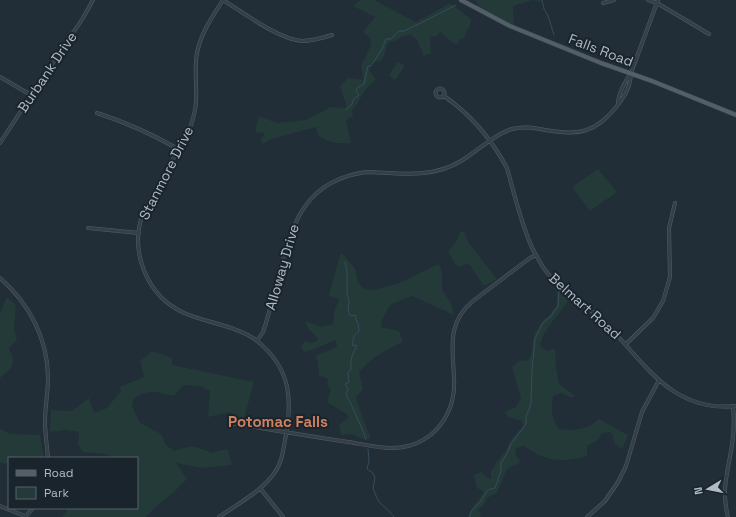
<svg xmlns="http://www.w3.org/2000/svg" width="736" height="517" viewBox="0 0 736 517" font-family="'Space Grotesk',sans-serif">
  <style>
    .green { fill: #243a39 }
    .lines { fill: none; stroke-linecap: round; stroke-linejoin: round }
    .stream { stroke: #354c5e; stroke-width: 1 }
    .minor-casing { stroke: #525d65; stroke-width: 4 }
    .major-casing { stroke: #3e4851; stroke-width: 5 }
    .minor { stroke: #353f48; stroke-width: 3 }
    .major { stroke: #525e68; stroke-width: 4 }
    .labels { text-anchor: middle; stroke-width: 4; stroke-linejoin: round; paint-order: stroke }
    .street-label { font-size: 14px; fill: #afbac4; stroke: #1a242c }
    .neighbourhood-label { font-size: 15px; font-weight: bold; fill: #cf815f; stroke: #1a242c }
  </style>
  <rect width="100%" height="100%" fill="#212d37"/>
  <!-- green -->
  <path class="green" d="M360,0H374L416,22L450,3L471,19L470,27L467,30L464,38L459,40V44L453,43L440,32L437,36L430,37L431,53L424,56L417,40L411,35C402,35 397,41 388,43L383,58L380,62L376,61L370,64V71L376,80C369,85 365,90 361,97C357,103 359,104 352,110L353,116L346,120L351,143C336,144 330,143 318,135L316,127L271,139L263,144L260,141L265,133L255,132L259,116L277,123L306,120L331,107L346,108V104L340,86L348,78L363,80V75L361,66L371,45L370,38L363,32L375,17L353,6Z
    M472,0H542L540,2L533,0L513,6L514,25L479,8L476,1Z
    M399,62L404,65V67L396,79L394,80L389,75L397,63Z
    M598,169L617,192L590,211L572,187Z
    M460,232H464L469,243L497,279L484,286L470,265L465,264L460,267L455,264L448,251L457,240Z
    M342,253L355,268L358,283L364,289L374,290L397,284L439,264L442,273V290L451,303L454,315L412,296L390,305L382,320L381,327L399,331L403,342C388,348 370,359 359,372L363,389L356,397L362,416L371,439H363L351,434L341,435L339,425L349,417L345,413L327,402L331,390L327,384L328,379L319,375L318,361L315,356C323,352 330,351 337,346L335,340L315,349L304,352L301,347L305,341L313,343L318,340L315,335L309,330L305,321L322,327L333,324L335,309L339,300L329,295L340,255Z
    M553,286L570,297C561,315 544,326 540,346L547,351L555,348L556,367L559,384L575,396L572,398L561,393L553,396C551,410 551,418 559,429C575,431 587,430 599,419L628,435L622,449C616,445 613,443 613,436L610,432L602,433L598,440L587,446V456C561,463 546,462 524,446L516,448L515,454L521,462L507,469L497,493L487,498L483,506L478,510L481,516L480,517H468C471,506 478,502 484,492L477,488L474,475L481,472L486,477L491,479V472L496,463L505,452L510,441L523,426L522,421L508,417L505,412L516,407L521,398L512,367L518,361L528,360L531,355L534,334L544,319L548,317L557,305V293Z
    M7,297L16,305L14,329L17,340L9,348L13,359L12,367L0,378V313Z
    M153,351L172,358V365L254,382L243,422L230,412L208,417L210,391L200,386L183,385L174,396C155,392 152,389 134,398L132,406L140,423L161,434L166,445L174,451C190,446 195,445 211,453L228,449L232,465L203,468L176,463L187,479L175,491L160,503L146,517H62L69,508H137V458H116L105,454L83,452L78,445L79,432L65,430L50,432L51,410L72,411L89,398L94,413L107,408L121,391L120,387L144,377L140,361Z
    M0,429L10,434L40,435L44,458H9V462L5,464L0,462Z"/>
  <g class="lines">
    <!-- stream -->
    <path class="stream" d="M542,0L544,9L548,16L554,35
      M346,110L352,104L353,100L359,95L356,91L357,88L364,84L368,66H371L382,49L386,39H391L399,31H404L421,23L456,5
      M345,262C348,271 347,281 347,291C347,294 348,297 349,301C349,307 346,310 351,316L355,315L356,320L358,323L359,331C354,334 352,340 353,346L356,345L357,347C352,352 350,362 351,370L348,372L349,382L345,384L348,389L346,394C348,400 352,405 354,411C358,420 363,429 366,440
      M368,449L369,461L367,469L373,473L375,478L373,488L377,498L380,503L388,510L394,517
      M470,517C470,509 477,507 481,501C483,498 485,493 488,490L495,488L501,471V463L508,452L511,444L526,424V416L529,410L531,402L532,370L535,339L542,324L551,316L558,306L559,292"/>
    <defs>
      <path id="minor" d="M223,0C244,13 278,39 302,41C312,41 322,38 332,35
        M648,0L657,3L709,34
        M603,3L614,0
        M0,77L31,95
        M435.5 93a4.5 4.5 0 1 1 9 0a4.5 4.5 0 1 1-9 0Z
        M444,96C470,114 492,140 507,168C514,193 520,219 530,243C533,251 539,260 543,267C556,287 582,302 600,318C642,357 668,413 736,406
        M618,104C618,93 625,82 631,73L658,0
        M97,113C125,122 152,134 178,149
        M0,143L54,61L83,18L93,0
        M88,228L139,233
        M0,278C29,303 48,339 48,378C48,392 45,407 45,421C45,433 47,446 48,458
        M257,341L263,332L266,323C271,305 276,287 280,270C293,219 308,180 366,172C398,173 432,179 461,161C477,151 495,134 512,129C524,126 534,128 545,130C578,136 596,133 617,106C626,94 630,88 631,73
        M626,344L653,318L663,301L670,277L669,228L675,203
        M231,423C270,430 309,436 348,442C368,445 389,451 408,446C439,438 456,409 454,379C453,349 446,323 473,301L530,258L536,255
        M260,488L283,517
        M0,506L25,516
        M25,517L33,508
        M219,517C236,505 260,492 272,476C281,466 283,453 285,440C293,400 291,368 257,341C241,327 204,322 184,313C147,296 130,253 142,216L189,130C193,120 196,110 196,100C197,84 194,68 197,53C201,33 212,17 223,0
        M587,517L605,501L618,482L626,466L642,412L659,380
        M728,517C720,486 730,467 733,437C734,427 734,416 733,406"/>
      <path id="major" d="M461,0L510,26L601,63L652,81L736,115"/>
    </defs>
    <!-- minor casing -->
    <use href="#minor" class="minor-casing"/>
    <!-- major casing -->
    <use href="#major" class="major-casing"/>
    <!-- minor -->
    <use href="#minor" class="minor"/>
    <!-- major -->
    <use href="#major" class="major"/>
  </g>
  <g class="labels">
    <!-- street labels -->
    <g class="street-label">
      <text transform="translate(601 50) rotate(21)" y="5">Falls Road</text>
      <text transform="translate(47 72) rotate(-56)" y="5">Burbank Drive</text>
      <text transform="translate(166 173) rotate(-63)" y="5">Stanmore Drive</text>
      <text transform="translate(282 267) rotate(-74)" y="5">Alloway Drive</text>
      <text transform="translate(585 306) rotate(42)" y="5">Belmart Road</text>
    </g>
    <!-- neighbourhood labels -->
    <g class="neighbourhood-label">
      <text x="278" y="427">Potomac Falls</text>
    </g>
  </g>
  <!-- legend -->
  <rect x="8" y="457" width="130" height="52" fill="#1a242c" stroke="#566069"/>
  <rect x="16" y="470" width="20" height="6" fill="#525e68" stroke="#566069"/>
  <text x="44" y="477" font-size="12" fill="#afbac4">Road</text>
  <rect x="16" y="487" width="20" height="12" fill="#243a39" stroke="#566069"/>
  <text x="44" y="497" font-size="12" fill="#afbac4">Park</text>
  <!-- north arrow -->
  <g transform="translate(708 489) rotate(260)" stroke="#1a242c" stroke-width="3" paint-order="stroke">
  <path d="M0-3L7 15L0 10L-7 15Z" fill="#afbac4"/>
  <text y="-6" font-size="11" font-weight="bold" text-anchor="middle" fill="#afbac4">N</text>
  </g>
</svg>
